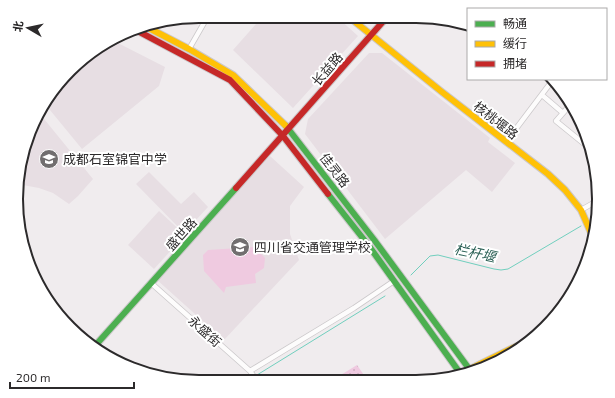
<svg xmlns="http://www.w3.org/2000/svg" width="615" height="398" viewBox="0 0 615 398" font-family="'Exo 2','Noto Sans SC',sans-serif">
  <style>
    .built { fill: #e7dee3 }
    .grass { fill: url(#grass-dots) }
    .garden { fill: #efcae0 }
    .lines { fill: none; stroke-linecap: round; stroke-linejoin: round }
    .stream { stroke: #71cfbe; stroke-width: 1 }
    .street-casing { stroke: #cbc8ca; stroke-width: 6 }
    .fast-casing { stroke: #cbc8ca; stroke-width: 8 }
    .slow-casing { stroke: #cbc8ca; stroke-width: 8 }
    .jam-casing { stroke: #cbc8ca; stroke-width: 8 }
    .street { stroke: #fdfcfc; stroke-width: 4.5 }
    .fast { stroke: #4caf50; stroke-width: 6 }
    .slow { stroke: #ffc107; stroke-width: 6 }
    .jam { stroke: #c62828; stroke-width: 6 }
    .labels { text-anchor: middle; stroke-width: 4; stroke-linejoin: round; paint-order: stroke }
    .street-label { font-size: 13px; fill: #2c2a2b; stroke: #fff }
    .poi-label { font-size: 13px; fill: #2c2a2b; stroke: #fff; text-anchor: start }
    .water-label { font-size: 14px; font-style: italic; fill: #2c6156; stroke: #fff }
    .rim { fill: none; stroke: #2c2a2b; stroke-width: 2 }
  </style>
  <defs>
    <pattern id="grass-dots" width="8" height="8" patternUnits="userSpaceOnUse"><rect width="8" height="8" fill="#efcae0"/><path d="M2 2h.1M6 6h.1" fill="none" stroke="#cdaec0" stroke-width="1.8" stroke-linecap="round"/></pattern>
  </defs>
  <rect width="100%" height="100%" fill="#f0ecee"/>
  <!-- built -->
  <path class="built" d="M263,16L337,17L358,36L293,108L233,50Z
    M112,40L165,67L159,86L82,149L45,104L54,87L97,47Z
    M369,53H382L490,138L488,142L515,163L492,192L466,170L385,239L305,134L308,119Z
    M40,114L93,179L78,196L69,204L53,193L39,188L17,184L26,140Z
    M270,156L304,187L290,206V234L299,260L224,340L156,279Z
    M149,172L181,204L194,192L208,207L184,233L136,184Z
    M159,211L185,235L154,269L128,245Z"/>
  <!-- grass -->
  <path class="grass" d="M357,365L368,381H331Z"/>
  <!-- garden -->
  <path class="garden" d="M23,155L26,158L22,175L18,177Z
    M254,247L265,258L264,268L255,274L256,283L226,287L224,293L204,271L203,255L208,250Z"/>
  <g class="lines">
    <!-- stream -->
    <path class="stream" d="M593,219L595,218
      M411,275L430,256L438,255L494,269L501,270L508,269L581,226
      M257,375L385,296
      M248,381L251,379"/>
    <defs>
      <path id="street" d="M189,49L208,16
        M542,95L563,113L570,105
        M563,113L556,121L588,147
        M506,142L552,81
        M581,210L597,201
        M151,283L250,371L257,381
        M250,371L354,308L394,281"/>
      <path id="fast" d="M286,126L375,241L470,370
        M328,194L369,246L460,373
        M94,347L236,188"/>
      <path id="slow" d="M349,17L442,92L548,174L565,190L581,210L592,235
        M143,25L189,49L233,75L286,126
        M466,371L525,342"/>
      <path id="jam" d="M134,29L230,80L283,136L328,194
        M236,188L387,17"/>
    </defs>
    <!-- street casing -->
    <use href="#street" class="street-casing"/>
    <!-- fast casing -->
    <use href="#fast" class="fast-casing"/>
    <!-- slow casing -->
    <use href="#slow" class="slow-casing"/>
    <!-- jam casing -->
    <use href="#jam" class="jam-casing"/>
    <!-- street -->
    <use href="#street" class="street"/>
    <!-- fast -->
    <use href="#fast" class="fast"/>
    <!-- slow -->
    <use href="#slow" class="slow"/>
    <!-- jam -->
    <use href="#jam" class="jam"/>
  </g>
  <!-- icons -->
  <defs>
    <symbol id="school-disc" viewBox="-11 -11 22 22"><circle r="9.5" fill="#716e6f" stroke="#fff"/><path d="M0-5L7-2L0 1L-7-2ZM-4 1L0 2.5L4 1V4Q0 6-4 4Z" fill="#fff"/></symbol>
  </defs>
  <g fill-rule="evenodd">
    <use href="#school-disc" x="38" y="148" width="22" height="22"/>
    <use href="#school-disc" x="229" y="236" width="22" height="22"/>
  </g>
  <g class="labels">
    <!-- street labels -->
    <g class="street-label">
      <text transform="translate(327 69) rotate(-49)" y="5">长益路</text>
      <text transform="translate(496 120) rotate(38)" y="5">核桃堰路</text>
      <text transform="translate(335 170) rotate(52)" y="5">佳灵路</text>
      <text transform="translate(181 234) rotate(-48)" y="5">盛世路</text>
      <text transform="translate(205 331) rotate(42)" y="5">永盛街</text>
    </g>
    <!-- poi labels -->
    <g class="poi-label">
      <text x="63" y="164">成都石室锦官中学</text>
      <text x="254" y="252">四川省交通管理学校</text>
    </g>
    <!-- water labels -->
    <g class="water-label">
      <text transform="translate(475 253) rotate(12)" y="5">栏杆堰</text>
    </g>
  </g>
  <!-- crop -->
  <path d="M0 0H615V398H0ZM199 23H416A176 176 0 0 1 592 199V199A176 176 0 0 1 416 375H199A176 176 0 0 1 23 199V199A176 176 0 0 1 199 23Z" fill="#fff" fill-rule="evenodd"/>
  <path class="rim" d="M199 23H416A176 176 0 0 1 592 199V199A176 176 0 0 1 416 375H199A176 176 0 0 1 23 199V199A176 176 0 0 1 199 23Z"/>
  <!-- legend -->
  <rect x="467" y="8" width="140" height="72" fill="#ffffff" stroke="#abaaaa"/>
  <rect x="475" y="21" width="20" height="6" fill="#4caf50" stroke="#abaaaa"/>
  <text x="503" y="28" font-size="12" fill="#2c2a2b">畅通</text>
  <rect x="475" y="41" width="20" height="6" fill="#ffc107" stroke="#abaaaa"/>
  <text x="503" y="48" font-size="12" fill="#2c2a2b">缓行</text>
  <rect x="475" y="61" width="20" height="6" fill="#c62828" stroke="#abaaaa"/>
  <text x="503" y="68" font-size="12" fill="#2c2a2b">拥堵</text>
  <!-- north arrow -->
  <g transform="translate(28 28) rotate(279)" stroke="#ffffff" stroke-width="3" paint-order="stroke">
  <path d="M0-3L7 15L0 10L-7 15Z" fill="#2c2a2b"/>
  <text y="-6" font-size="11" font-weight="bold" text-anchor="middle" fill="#2c2a2b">北</text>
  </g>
  <!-- scale -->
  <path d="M10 382v6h124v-6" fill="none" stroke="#2c2a2b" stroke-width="2"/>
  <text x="16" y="382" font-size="12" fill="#2c2a2b" stroke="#ffffff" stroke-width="3" paint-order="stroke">200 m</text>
</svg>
